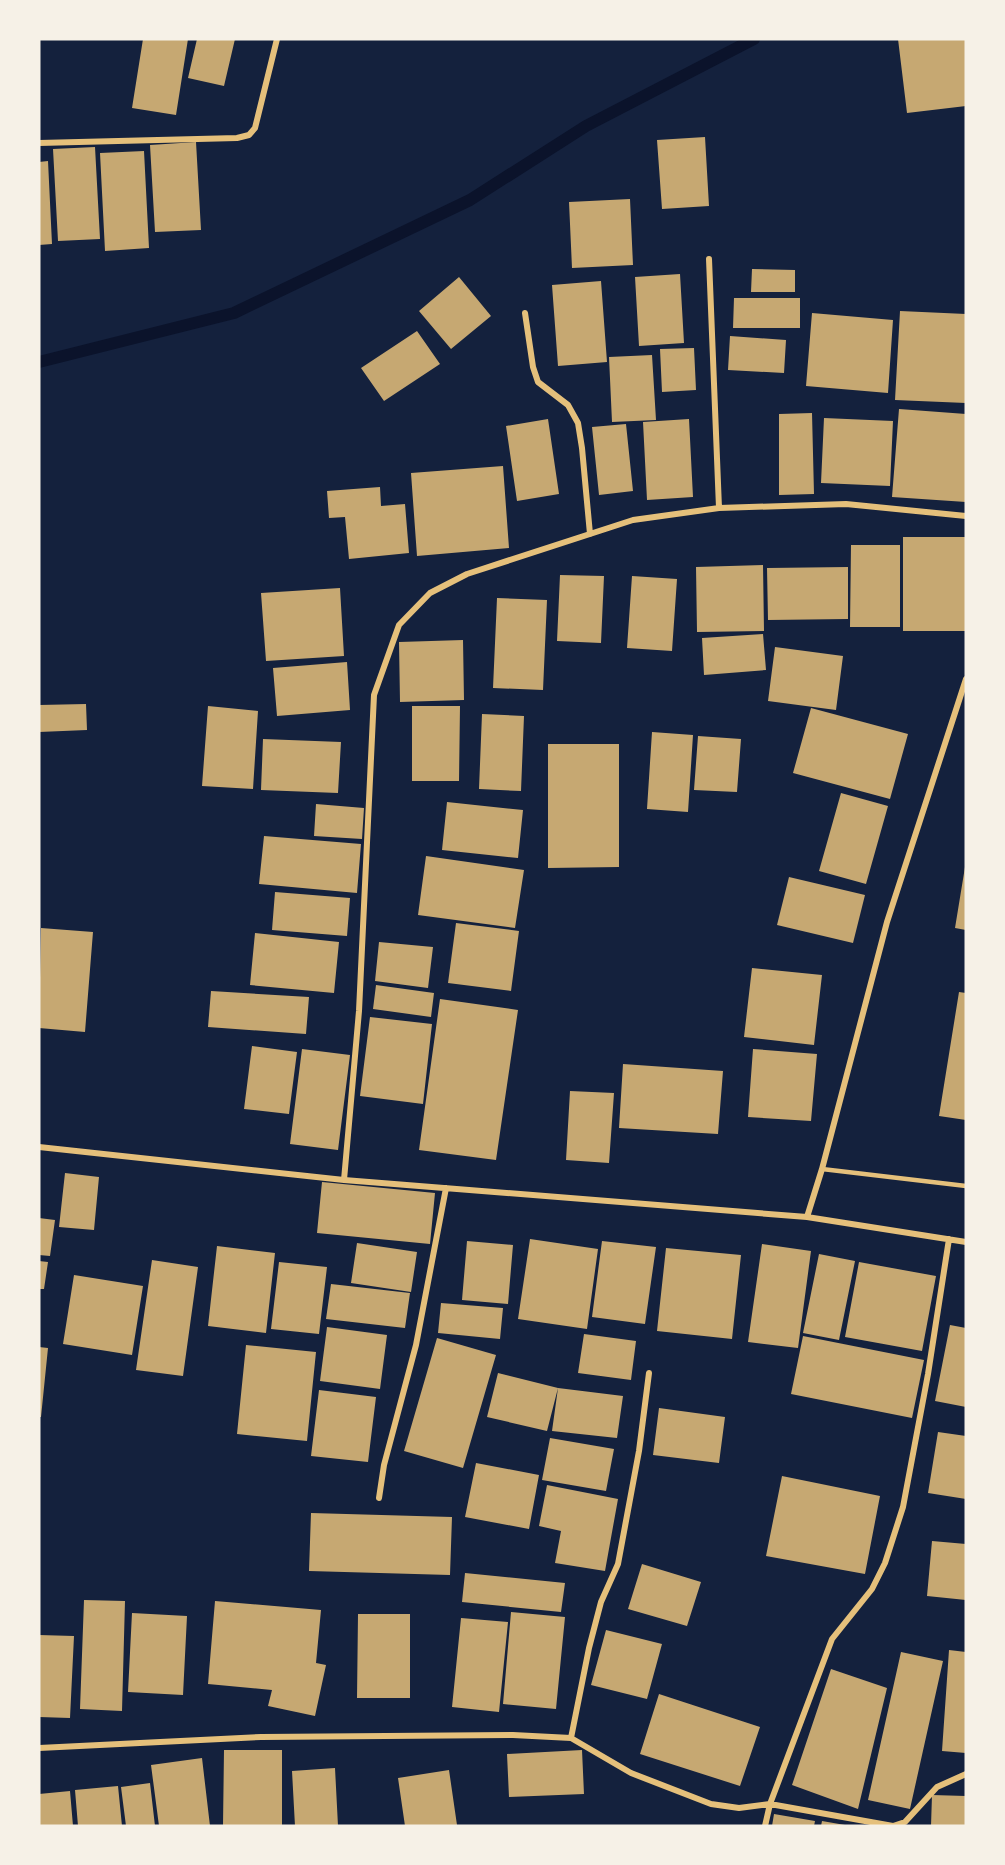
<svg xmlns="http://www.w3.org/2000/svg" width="1005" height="1865" viewBox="0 0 1005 1865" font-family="'DejaVu Sans',sans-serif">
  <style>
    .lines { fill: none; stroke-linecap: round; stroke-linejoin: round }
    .stream { stroke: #0b132b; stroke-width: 12 }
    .building { fill: #c6a872 }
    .service { stroke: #e5c07b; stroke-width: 4.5 }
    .minor { stroke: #e5c07b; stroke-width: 6 }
  </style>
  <rect width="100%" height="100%" fill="#14213d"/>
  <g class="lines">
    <!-- stream -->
    <path class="stream" d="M39,362L234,313L470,200L586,126L754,39"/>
  </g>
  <!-- building -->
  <path class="building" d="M143,39H188L176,115L132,108Z
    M197,39H235L224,86L188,78Z
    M898,39H966V106L907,113Z
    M705,137L709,206L662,209L657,140Z
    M196,142L201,230L155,232L150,145Z
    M95,147L100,239L58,241L53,149Z
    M144,151L149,248L105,251L100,153Z
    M48,161L52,244L39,245V162Z
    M630,199L633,265L572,268L569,202Z
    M752,269L795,270V292H751Z
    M680,274L684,343L639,346L635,277Z
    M459,277L491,316L451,349L419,311Z
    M601,281L607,362L558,366L552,285Z
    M734,298H800V328H733Z
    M900,311L966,314V403L895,400Z
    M812,313L893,320L888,393L806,386Z
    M417,331L440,364L384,401L361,368Z
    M730,336L786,340L784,373L728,370Z
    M694,348L696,390L662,392L660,349Z
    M652,355L656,420L612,422L609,357Z
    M899,409L966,414V502L892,497Z
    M812,413L814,494L779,495V414Z
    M824,418L893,421L890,486L821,483Z
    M548,419L559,494L517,501L506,426Z
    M689,419L693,497L647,500L643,422Z
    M626,424L633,491L599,495L592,427Z
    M503,466L509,548L417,556L411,473Z
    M380,487L381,506L405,504L409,553L349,559L345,517L329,518L327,491Z
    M903,537H966V631H903Z
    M851,545H900V627H850Z
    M763,565L764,631L697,632L696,567Z
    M848,567V619L768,620L767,568Z
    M560,575L604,576L601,643L557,641Z
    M632,576L677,579L672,651L627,648Z
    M340,588L344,656L266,661L261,593Z
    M497,598L547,600L543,690L493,688Z
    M763,634L766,670L704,675L702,638Z
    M463,640L464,700L400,702L399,642Z
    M775,647L843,656L836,710L768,701Z
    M347,662L350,710L277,716L273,668Z
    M86,704L87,730L39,732V705Z
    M208,706L258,711L253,789L202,786Z
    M412,706H460L459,781H412Z
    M811,708L908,734L890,799L793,773Z
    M482,714L524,716L521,791L479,789Z
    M652,732L693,735L688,812L647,809Z
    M698,736L741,739L737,792L694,790Z
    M263,739L341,742L338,793L261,790Z
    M548,744H619V867L548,868Z
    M841,793L888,806L866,884L819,871Z
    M447,802L523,810L518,858L442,850Z
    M316,804L364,808L362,839L314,836Z
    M264,836L361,844L357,893L259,884Z
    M426,856L524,870L515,928L418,915Z
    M965,867H966V930L955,928Z
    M789,877L865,895L853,943L777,925Z
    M275,892L350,898L347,936L272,930Z
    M456,923L519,931L511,991L448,983Z
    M41,928L93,932L85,1032L39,1028Z
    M255,933L339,942L334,993L250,985Z
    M379,942L433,947L428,988L375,981Z
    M752,968L822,975L814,1045L744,1037Z
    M376,985L434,993L431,1017L373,1009Z
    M211,991L309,997L306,1034L208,1027Z
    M959,992L966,993V1120L939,1116Z
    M440,999L518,1010L496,1160L419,1150Z
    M370,1017L432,1024L423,1104L360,1096Z
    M252,1046L297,1052L289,1114L244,1109Z
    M302,1049L350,1055L338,1150L290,1144Z
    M753,1049L817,1054L811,1121L748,1117Z
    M623,1064L723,1071L718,1134L619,1128Z
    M570,1091L614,1093L609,1163L566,1160Z
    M65,1173L99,1177L94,1230L59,1227Z
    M322,1182L435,1193L430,1244L317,1233Z
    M39,1218L55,1220L50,1256L39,1255Z
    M530,1239L598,1249L587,1329L518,1319Z
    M467,1241L513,1245L508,1304L462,1300Z
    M602,1241L656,1247L645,1324L592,1317Z
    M357,1243L417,1252L411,1292L351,1283Z
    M762,1244L811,1251L798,1348L748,1342Z
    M217,1246L275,1253L266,1333L208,1326Z
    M666,1248L741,1255L732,1339L657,1331Z
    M819,1254L855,1261L839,1340L803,1333Z
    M152,1260L198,1267L183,1376L136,1370Z
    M39,1261L48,1262L44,1289H39Z
    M279,1262L327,1267L319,1334L271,1329Z
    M859,1262L936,1276L922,1351L845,1337Z
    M74,1275L143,1286L132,1355L63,1344Z
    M331,1284L410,1293L405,1328L326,1319Z
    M441,1303L503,1308L500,1339L438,1333Z
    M950,1325L966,1328V1407L935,1401Z
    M327,1327L387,1335L380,1389L320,1381Z
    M584,1334L636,1341L631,1380L578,1373Z
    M803,1336L924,1360L912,1418L791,1394Z
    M437,1338L496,1355L463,1468L404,1451Z
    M246,1345L316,1352L307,1441L237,1434Z
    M39,1347L48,1348L41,1417H39Z
    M498,1373L558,1388L547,1431L487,1417Z
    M558,1388L623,1396L617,1438L552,1431Z
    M319,1390L376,1397L368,1462L311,1456Z
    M659,1408L725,1417L719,1463L653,1455Z
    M938,1432L966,1436V1499L928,1493Z
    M550,1438L614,1449L606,1491L542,1480Z
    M476,1463L539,1475L529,1529L465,1517Z
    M782,1476L880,1496L865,1574L766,1556Z
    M547,1485L618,1499L605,1571L555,1563L561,1531L539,1526Z
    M311,1513L452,1517L450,1575L309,1571Z
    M932,1541L966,1544V1600L927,1596Z
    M642,1564L701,1582L687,1626L628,1609Z
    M465,1573L565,1583L561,1612L462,1602Z
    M84,1600L125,1601L122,1711L80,1709Z
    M215,1601L321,1610L316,1663L326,1665L315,1716L268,1706L272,1690L208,1684Z
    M511,1612L565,1617L556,1709L503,1704Z
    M132,1613L187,1616L183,1695L128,1692Z
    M358,1614H410V1698H357Z
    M461,1618L508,1622L499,1712L452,1707Z
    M606,1630L662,1644L647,1699L591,1685Z
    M39,1635L74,1636L70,1718L39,1717Z
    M949,1650L966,1652V1753L942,1751Z
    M901,1652L943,1661L910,1809L868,1800Z
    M831,1669L887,1688L858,1809L792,1785Z
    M659,1694L760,1727L740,1786L640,1754Z
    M224,1750H282V1826H223Z
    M582,1750L584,1794L509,1797L507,1754Z
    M202,1758L210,1826H159L151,1765Z
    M335,1768L338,1826H295L292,1771Z
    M449,1770L457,1825L405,1826L398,1778Z
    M150,1783L155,1826H126L121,1787Z
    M118,1786L122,1826H78L75,1790Z
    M70,1791L73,1826H39V1794Z
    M932,1795L966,1796V1826H931Z
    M774,1814L815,1821L814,1826H772Z
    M822,1821L845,1825V1826H821Z"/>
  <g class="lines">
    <!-- service -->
    <path class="service" d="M822,1169L966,1186"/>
    <!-- minor -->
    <path class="minor" d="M39,143L237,138L249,135L255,128L277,39
      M709,259L719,508
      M525,313L533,367L538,382L568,405L578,423L582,448L590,534
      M39,1147L344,1180L807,1217L822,1169L887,922L966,679
      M344,1180L359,1011L374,695L399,625L430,593L467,574L633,520L719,508L846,504L966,516
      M807,1217L966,1242
      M379,1498L384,1465L416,1345L446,1188
      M571,1738L589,1648L601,1602L618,1564L639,1451L649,1373
      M39,1748L261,1737L513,1735L571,1738L631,1773L711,1804L739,1808L770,1804L893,1826L905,1822L937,1787L966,1774
      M765,1826L770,1804L832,1639L872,1589L885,1563L903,1507L928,1374L949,1239"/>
  </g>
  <!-- border -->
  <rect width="1005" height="1865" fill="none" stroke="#f6f1e7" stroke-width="81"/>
</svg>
